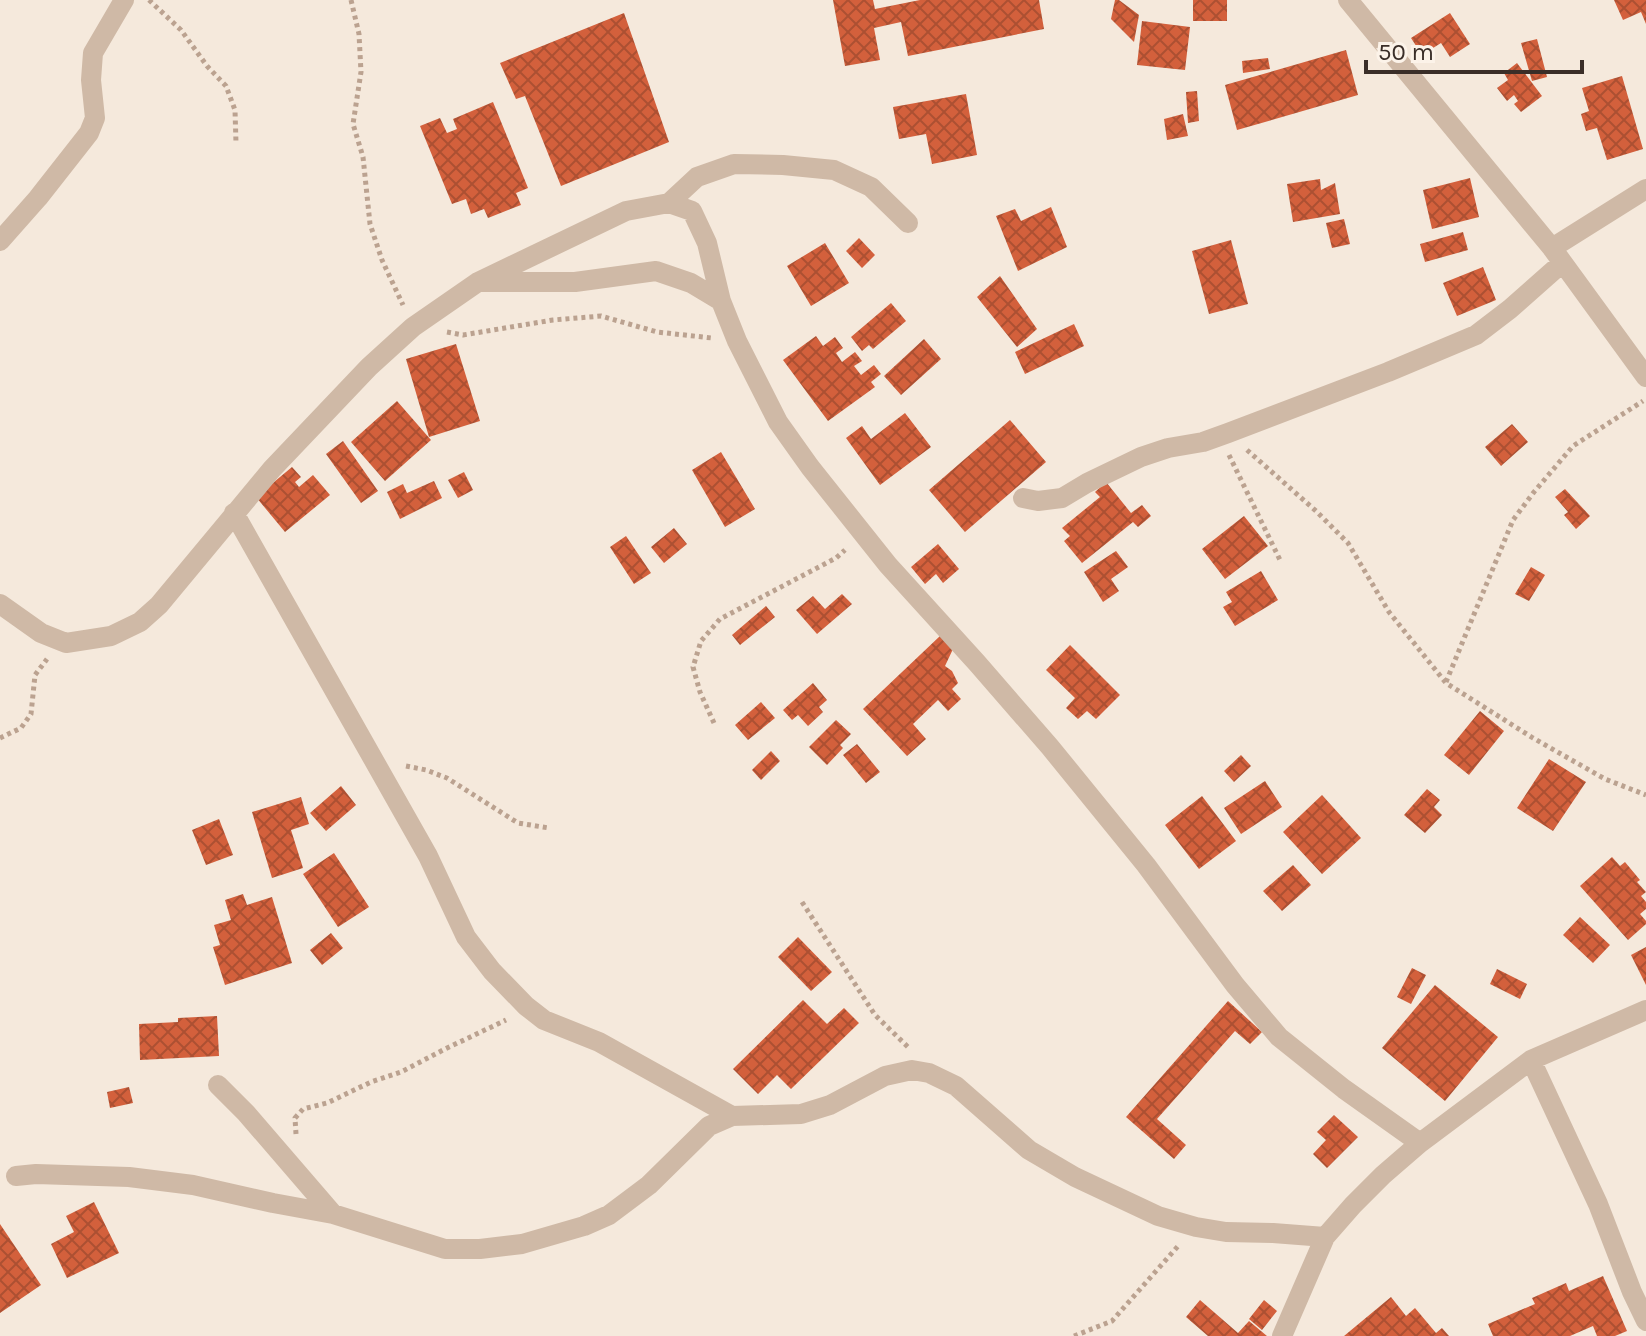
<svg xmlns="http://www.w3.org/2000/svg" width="1646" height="1336" viewBox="0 0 1646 1336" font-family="Karla,sans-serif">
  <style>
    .building { fill: url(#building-cross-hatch) }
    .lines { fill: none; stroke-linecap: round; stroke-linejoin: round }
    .path { stroke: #bba290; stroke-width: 5; stroke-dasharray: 4 4; stroke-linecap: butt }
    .minor { stroke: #cfb9a6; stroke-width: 20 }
  </style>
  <defs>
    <pattern id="building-cross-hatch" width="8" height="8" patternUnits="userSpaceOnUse" patternTransform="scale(2)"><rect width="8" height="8" fill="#d3603c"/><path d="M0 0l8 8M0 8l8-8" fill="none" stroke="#ac5032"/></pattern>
  </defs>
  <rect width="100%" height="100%" fill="#f5e9dc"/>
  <!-- building -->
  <path class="building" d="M833,0H873L875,9L920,0H1039L1044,29L908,56L901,22L874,28L880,60L845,66Z
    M1115,0H1119L1139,15L1134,42L1111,19Z
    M1193,0H1227V21H1193Z
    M1614,0H1646V24L1641,12L1623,20Z
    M624,13L669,142L561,186L525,96L516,99L500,63Z
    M1450,13L1470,44L1450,57L1441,43L1422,55L1411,38Z
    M1142,21L1190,27L1185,70L1137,65Z
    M1537,39L1547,77L1532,81L1521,43Z
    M1346,50L1358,95L1237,130L1225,85Z
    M1268,58L1270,69L1243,73L1242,61Z
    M1517,63L1542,96L1521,112L1514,104L1518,101L1514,95L1507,101L1497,88L1508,80L1504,73Z
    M1622,76L1643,149L1607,160L1597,128L1586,131L1581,114L1589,111L1582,88Z
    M1197,91L1199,121L1188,123L1186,92Z
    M966,94L977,155L932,164L926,134L899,139L893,107Z
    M493,102L528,188L516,193L521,205L488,218L484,209L471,214L466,199L452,204L420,126L440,118L447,133L457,129L453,119Z
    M1183,114L1188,136L1167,140L1164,119Z
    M1470,178L1479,217L1432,229L1423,190Z
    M1320,179L1321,190L1335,183L1340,214L1293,222L1287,184Z
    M1051,207L1067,247L1018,271L996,216L1015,209L1021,221Z
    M1344,219L1350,244L1332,248L1326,223Z
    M1463,232L1468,250L1425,262L1420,244Z
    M859,238L875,255L862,268L846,251Z
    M1231,240L1248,304L1209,314L1192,251Z
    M825,243L849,283L811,306L787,266Z
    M1483,267L1496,300L1457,316L1443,283Z
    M1000,276L1037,329L1017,347L977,297Z
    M891,303L906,321L873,349L869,345L862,351L851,337Z
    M1074,324L1084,346L1025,374L1015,352Z
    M816,336L823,346L835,337L843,348L836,353L842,362L855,352L862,361L854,366L861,375L874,365L881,374L871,382L875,387L828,421L783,360Z
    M924,339L941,359L901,395L884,376Z
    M456,344L480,421L429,437L406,359Z
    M397,401L431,440L385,481L351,442Z
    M905,413L931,447L880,485L846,438L862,426L871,439Z
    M1010,420L1046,462L965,532L929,490Z
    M1512,424L1528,442L1501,466L1485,447Z
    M343,441L378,491L361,503L326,454Z
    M721,452L755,509L725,527L692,470Z
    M292,467L301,477L295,482L299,487L313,475L330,495L285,532L256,497Z
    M464,472L473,490L458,498L448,480Z
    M434,481L442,498L400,519L387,492L403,484L407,493Z
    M1106,482L1131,513L1142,505L1151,516L1138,527L1133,522L1082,563L1064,541L1070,536L1062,528L1100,497L1095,492Z
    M1565,489L1590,516L1576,529L1564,515L1568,512L1555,497Z
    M1244,516L1268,546L1225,579L1202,549Z
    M674,528L687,544L664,563L651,547Z
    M626,536L651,573L634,584L610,547Z
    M938,544L959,569L943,583L936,574L925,584L911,567Z
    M1116,551L1128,567L1111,579L1119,591L1103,602L1084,572Z
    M1531,567L1545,575L1529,601L1515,594Z
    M1261,571L1278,600L1235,626L1223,607L1232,602L1226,592Z
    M842,594L852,604L817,634L796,610L813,596L825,609Z
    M766,606L775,617L740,645L732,635Z
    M940,636L953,649L945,666L952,671L958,683L952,689L961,699L948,711L938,700L913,724L926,739L907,756L863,709Z
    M1070,645L1120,695L1096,719L1087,711L1078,719L1066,708L1075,698L1046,670Z
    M813,683L827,700L819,707L823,712L808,726L798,715L792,720L783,710Z
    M761,702L775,718L748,740L735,725Z
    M1480,711L1504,731L1469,775L1444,755Z
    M836,720L851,734L840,745L843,748L827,765L809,747Z
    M857,744L880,772L866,783L843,755Z
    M771,751L780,761L761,780L752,770Z
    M1241,755L1251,766L1234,782L1224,771Z
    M1549,759L1586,782L1553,831L1517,808Z
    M1265,781L1282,807L1241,834L1224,808Z
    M341,786L356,805L326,831L310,813Z
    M1427,789L1440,800L1434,807L1442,815L1425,833L1404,815Z
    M1322,795L1361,838L1322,874L1283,832Z
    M1202,796L1236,841L1199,869L1165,825Z
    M301,797L309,824L291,830L303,868L272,878L252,812Z
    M219,819L233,855L206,865L192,830Z
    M334,853L369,907L338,927L303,874Z
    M1612,857L1620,866L1625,862L1640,880L1637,882L1646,892L1641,896L1646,902V909L1640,914L1646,921V924L1628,940L1580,886Z
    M1293,865L1311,885L1282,911L1263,891Z
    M243,894L247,905L272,897L292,963L225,985L213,947L220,945L214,925L231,920L225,900Z
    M1580,917L1610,945L1593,963L1563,935Z
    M331,933L343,948L322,965L310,950Z
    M798,937L832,972L811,991L778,957Z
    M1646,947V985L1631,955Z
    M1412,968L1426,975L1411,1004L1397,997Z
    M1497,969L1527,984L1520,999L1490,984Z
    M1435,985L1498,1037L1445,1101L1382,1048Z
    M803,1000L827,1024L844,1008L859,1023L791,1089L777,1075L758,1094L733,1069Z
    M1228,1001L1262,1032L1250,1044L1235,1031L1157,1119L1186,1145L1174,1159L1126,1117Z
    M217,1016L219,1056L140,1060L139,1024L178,1022V1018Z
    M129,1087L133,1103L110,1108L107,1092Z
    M1334,1115L1358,1137L1327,1168L1313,1154L1326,1140L1317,1132Z
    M94,1202L119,1253L67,1278L51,1244L74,1232L66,1216Z
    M0,1224L41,1285L0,1313Z
    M1603,1276L1627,1331L1615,1336H1597L1593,1326L1570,1336H1493L1488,1324L1535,1304L1532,1298L1566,1283L1569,1291Z
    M1391,1297L1406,1316L1415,1308L1436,1333L1442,1328L1449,1336H1344Z
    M1200,1300L1238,1333L1249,1321L1267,1336H1208L1186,1317Z
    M1264,1300L1277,1311L1262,1330L1249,1319Z"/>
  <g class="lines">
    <!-- path -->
    <path class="path" d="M149,0L181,30L207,66L226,86L235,110L236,143
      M351,0L359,34L361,72L353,124L363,157L370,224L382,260L403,305
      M447,332L463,335L553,320L601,316L657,332L712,338
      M1247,450L1316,511L1348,543L1389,612L1446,683L1533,738L1605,779L1646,795
      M1229,455L1280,560
      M1446,682L1513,520L1534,492L1573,446L1643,401
      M714,723L700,692L693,667L701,641L720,619L836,558L845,550
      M0,738L21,728L31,714L35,675L47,659
      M406,766L426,770L447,778L518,823L549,828
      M802,902L875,1015L909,1048
      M296,1134L295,1118L303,1109L327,1103L371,1082L401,1072L445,1049L506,1020
      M1074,1336L1112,1321L1179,1245"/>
    <!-- minor -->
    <path class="minor" d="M1348,0L1552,248L1646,377
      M669,203L697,177L734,164L783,165L834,170L871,187L908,223
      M0,241L38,198L89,133L95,118L91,80L93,53L124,0
      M1552,248L1646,189
      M484,282H575L656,271L691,283L721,301
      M1023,498L1038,501L1062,498L1087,483L1141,457L1168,448L1203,442L1228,433L1388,372L1476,335L1510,309L1562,263
      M234,513L428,856L466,937L492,971L526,1006L544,1020L599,1042L732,1116
      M0,604L41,633L66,643L111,636L140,622L159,605L272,469L369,367L413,327L478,282L626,211L669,203L692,211L707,243L721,301L737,341L778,422L810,467L888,565L977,663L1050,747L1146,865L1235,985L1279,1037L1344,1089L1420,1143
      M1531,1060L1598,1204L1632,1292L1646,1321
      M218,1085L246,1113L333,1214
      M16,1176L36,1174L129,1177L193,1185L273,1203L333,1214L445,1249H480L522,1244L584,1226L609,1215L649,1185L709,1126L732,1116L801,1114L830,1105L885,1076L912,1070L929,1073L956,1086L1029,1150L1075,1177L1158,1216L1196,1227L1226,1232L1273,1233L1325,1237
      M1282,1336L1325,1237L1353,1205L1383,1175L1420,1143L1531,1060L1646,1010"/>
  </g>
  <!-- scale -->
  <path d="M1366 60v12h216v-12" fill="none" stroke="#3a2e28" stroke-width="4"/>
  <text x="1378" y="60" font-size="24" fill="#3a2e28" stroke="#fcf3e9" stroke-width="6" paint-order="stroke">50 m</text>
</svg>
